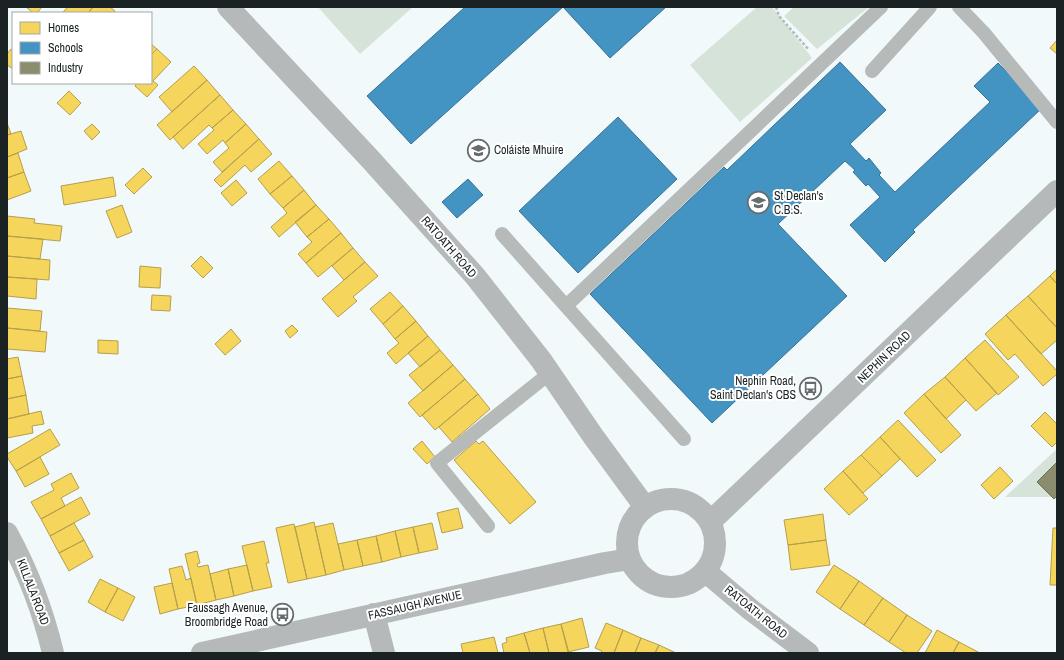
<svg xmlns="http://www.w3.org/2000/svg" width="1064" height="660" viewBox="0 0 1064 660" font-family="'Archivo Narrow',sans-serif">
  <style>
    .green { fill: #d5e3d8 }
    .homes { fill: #f6d55c; stroke: #b49f4b }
    .schools { fill: #4393c3; stroke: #377193 }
    .industry { fill: #8c8c6e; stroke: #6a6c58 }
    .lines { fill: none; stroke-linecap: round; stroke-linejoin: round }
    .path { stroke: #b6bcbb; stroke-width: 2.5; stroke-dasharray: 3 2; stroke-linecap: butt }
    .lane { stroke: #b6bab9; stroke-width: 14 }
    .street { stroke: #b6bab9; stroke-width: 22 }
    .secondary { stroke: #b5b9b9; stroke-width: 22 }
    .labels { text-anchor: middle; stroke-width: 4; stroke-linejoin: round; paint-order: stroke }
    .poi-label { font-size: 12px; fill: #1a2223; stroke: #fff; text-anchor: start }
    .street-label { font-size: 12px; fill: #1a2223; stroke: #fff }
  </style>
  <rect width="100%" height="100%" fill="#f2f9fa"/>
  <!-- green -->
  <path class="green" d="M318,7H413L360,54Z
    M757,7H772L812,58L740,122L690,65Z
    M794,7H869L817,49L784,16Z
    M1057,449V497H1005Z"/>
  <!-- homes -->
  <path class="homes" d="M26,7H42L37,13H33Z
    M68,7H93L88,13H62Z
    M93,7H110L115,11L113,13H88Z
    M1057,40V54L1050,48Z
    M151,44L157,49L151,55Z
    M11,49L13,50V69L7,65V54Z
    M157,49L171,62L153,81L158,85L147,97L135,86L137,83H151V55Z
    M194,66L207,80L172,112L159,97Z
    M207,80L220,95L170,140L157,125Z
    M69,91L81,103L70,115L57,103Z
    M220,95L233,110L212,128L209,125L183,149L173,137Z
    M233,110L246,124L225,143L223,140L207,154L198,144L214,130L212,128Z
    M7,123L11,134L7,135Z
    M92,124L100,132L92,140L84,131Z
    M246,124L259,139L222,172L213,162L229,148L225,143Z
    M21,131L27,149L7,157V135Z
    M259,139L272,154L251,172L245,165L221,187L214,180Z
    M18,153L24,172L7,178V157Z
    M279,161L292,176L270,194L258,179Z
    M143,168L152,177L134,194L125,185Z
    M24,172L31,191L7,200V178Z
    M292,176L304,190L283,208L270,194Z
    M113,177L116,196L64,205L61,186Z
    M236,180L247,193L232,206L221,193Z
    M304,190L316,205L279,237L271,227L287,213L283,208Z
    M122,205L132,232L117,238L106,211Z
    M316,205L329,219L307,237L295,222Z
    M7,216L35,219L34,223L62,226L60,241L7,236Z
    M329,219L341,233L306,263L298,254L312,242L307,237Z
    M341,233L353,248L318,277L306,263Z
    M7,236L43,239L40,259L7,256Z
    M353,248L365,262L344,280L332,266Z
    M7,256L50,260L49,280L7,277Z
    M201,256L213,268L203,278L191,266Z
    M365,262L378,276L353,297L357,301L338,317L322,299Z
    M140,266L161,268L160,288L139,287Z
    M1057,269V284L1050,276Z
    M1050,276L1057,284V328L1028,296Z
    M7,277L37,279L36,299L7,296Z
    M390,292L403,306L383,324L370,309Z
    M152,295L171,296L170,311L151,310Z
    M1028,296L1057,328V340L1041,354L1006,315Z
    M403,306L416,321L395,339L383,324Z
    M7,308L42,311L40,331L7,328Z
    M1006,315L1057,371V374L1043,386L1015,354L1008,360L985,334Z
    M416,321L428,336L396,364L387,353L399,343L395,339Z
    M292,325L298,331L290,338L285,331Z
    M7,328L47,332L45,352L7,349Z
    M231,329L241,341L225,355L215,344Z
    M428,336L440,350L420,367L408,353Z
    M98,340L118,341V354L98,353Z
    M985,340L1019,377L998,395L965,358Z
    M440,350L453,365L423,391L409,375Z
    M18,357L22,376L7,379V359Z
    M965,358L997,393L976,411L945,377Z
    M453,365L465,379L420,417L408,403Z
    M22,376L26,395L7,399V379Z
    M945,377L966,400L946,419L924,394Z
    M465,379L478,394L435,430L422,415Z
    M478,394L490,409L452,442L439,427Z
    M924,394L961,435L941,453L904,413Z
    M26,395L29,414L7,419V399Z
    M41,411L44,424L32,426L33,433L7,438V419Z
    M1045,412L1057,424V442L1052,447L1031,426Z
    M898,420L936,460L917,477L880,437Z
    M50,429L60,445L16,471L7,457V454Z
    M880,437L900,459L882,476L861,455Z
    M422,441L435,457L427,464L413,449Z
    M476,441L479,444L483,441L536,502L510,524L454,460Z
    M861,455L882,476L863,493L843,471Z
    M40,457L49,474L25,487L16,471Z
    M1000,467L1013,481L994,499L981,485Z
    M843,471L868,499L849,515L824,489Z
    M71,473L79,488L61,498L65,506L41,519L31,502L54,490L51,484Z
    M81,497L90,514L50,536L41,519Z
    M458,508L463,528L442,533L437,513Z
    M823,514L826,540L788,545L784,520Z
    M314,522L326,575L307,579L295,527Z
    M74,523L84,540L59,553L50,536Z
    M333,523L344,570L326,575L315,527Z
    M432,523L438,549L419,553L413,527Z
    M294,524L307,579L288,583L276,528Z
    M413,527L419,553L401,557L395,531Z
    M1053,528H1057V585H1050Z
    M395,531L401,557L382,562L376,536Z
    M376,536L382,562L363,566L357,540Z
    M84,540L93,557L69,571L59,553Z
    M357,540L363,566L344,570L338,544Z
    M826,540L830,565L791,570L788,545Z
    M264,541L269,563H266L272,587L253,591L242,546Z
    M197,551L200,563L197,564L198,567L208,565L216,600L197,605L185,554Z
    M247,565L253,591L234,596L228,569Z
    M834,565L859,581L840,609L816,592Z
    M182,566L186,580L191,578L197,605L178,609L169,569Z
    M228,569L234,596L216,600L210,574Z
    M100,579L118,588L105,612L88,602Z
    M859,581L883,598L864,625L840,609Z
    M172,583L178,609L160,614L154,587Z
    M118,588L135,597L123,621L105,612Z
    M883,598L907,615L889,642L864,625Z
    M907,615L932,631L917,653H906L889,642Z
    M582,618L589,647L568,652L561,624Z
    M606,623L623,630L614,653H601L602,651L595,648Z
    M561,624L569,653H549L543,628Z
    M543,628L549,653H530L524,633Z
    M623,630L641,638L635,653H614Z
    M937,630L959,642L953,653H925Z
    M524,633L530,653H504L502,644L507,642L506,638Z
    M494,637L498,653H463L461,644Z
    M641,638L659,645L655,653H635Z
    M959,642L980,653H953Z
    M659,645L676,653H655Z"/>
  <!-- schools -->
  <path class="schools" d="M465,7H563L411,144L367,96Z
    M563,7H666L610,58Z
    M840,62L886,110L850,144L866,161L869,158L881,173L879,175L895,192L990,102L974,86L998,63L1042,108L913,230L915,232L885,262L850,225L880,197L868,184L866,186L853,172L855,170L845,161L778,224L847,296L712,423L590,294L724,167L727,170Z
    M618,117L677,179L578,273L519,211Z
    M468,179L483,195L457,218L442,202Z"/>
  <!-- industry -->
  <path class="industry" d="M1057,462V496L1054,499L1037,482Z"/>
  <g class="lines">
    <!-- path -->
    <path class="path" d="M776,7L779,16L809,50"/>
    <!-- lane -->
    <path class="lane" d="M959,7L984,33L1057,122
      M872,71L930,7
      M502,234L684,439
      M566,306L717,163L881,7
      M488,526L437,463L550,373"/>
    <!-- street -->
    <path class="street" d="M7,533C28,571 43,611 53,653"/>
    <!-- secondary -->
    <path class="secondary" d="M228,7L371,160L475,276L541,360L593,436L645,507
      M627 543a44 44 0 1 1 88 0a44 44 0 1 1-88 0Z
      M710,522L1057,191
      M705,571L751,610L808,653
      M374,614L384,653
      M202,653L605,563L630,559"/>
  </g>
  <!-- icons -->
  <defs>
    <symbol id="school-ring" viewBox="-11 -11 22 22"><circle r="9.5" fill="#fff" stroke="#666d6e" stroke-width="1.5"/><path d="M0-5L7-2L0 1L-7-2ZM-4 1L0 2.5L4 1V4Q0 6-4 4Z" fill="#666d6e"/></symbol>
    <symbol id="bus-ring" viewBox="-11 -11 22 22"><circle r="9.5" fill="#fff" stroke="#666d6e" stroke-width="1.5"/><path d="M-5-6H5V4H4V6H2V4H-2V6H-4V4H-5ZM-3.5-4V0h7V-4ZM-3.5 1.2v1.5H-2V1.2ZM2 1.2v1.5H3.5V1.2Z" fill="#666d6e"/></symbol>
  </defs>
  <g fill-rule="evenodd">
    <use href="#school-ring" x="466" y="138" width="25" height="25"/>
    <use href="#school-ring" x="746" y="190" width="25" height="25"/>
    <use href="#bus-ring" x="798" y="376" width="25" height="25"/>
    <use href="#bus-ring" x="270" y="602" width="25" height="25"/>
  </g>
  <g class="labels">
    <!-- poi labels -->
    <g class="poi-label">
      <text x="494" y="154">Coláiste Mhuire</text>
      <text x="774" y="200">St Declan's<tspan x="774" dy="14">C.B.S.</tspan></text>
      <text x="796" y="385" text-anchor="end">Nephin Road,<tspan x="796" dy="14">Saint Declan's CBS</tspan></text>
      <text x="268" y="612" text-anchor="end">Faussagh Avenue,<tspan x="268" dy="14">Broombridge Road</tspan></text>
    </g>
    <!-- street labels -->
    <g class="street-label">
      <text transform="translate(449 247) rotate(49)" y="4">RATOATH ROAD</text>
      <text transform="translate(884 357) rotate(-44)" y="4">NEPHIN ROAD</text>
      <text transform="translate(33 592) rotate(69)" y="4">KILLALA ROAD</text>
      <text transform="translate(415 605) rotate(-13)" y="4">FASSAUGH AVENUE</text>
      <text transform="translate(756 612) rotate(39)" y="4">RATOATH ROAD</text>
    </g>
  </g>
  <!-- border -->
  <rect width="1064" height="660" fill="none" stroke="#1a2223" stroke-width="16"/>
  <!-- legend -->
  <rect x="12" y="12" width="140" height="72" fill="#ffffff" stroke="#a3a7a7"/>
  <rect x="20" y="22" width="20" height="12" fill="#f6d55c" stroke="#a3a7a7"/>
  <text x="48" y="32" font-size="12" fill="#1a2223">Homes</text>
  <rect x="20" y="42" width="20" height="12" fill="#4393c3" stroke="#a3a7a7"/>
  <text x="48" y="52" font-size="12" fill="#1a2223">Schools</text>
  <rect x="20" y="62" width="20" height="12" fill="#8c8c6e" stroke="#a3a7a7"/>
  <text x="48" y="72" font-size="12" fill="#1a2223">Industry</text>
</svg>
